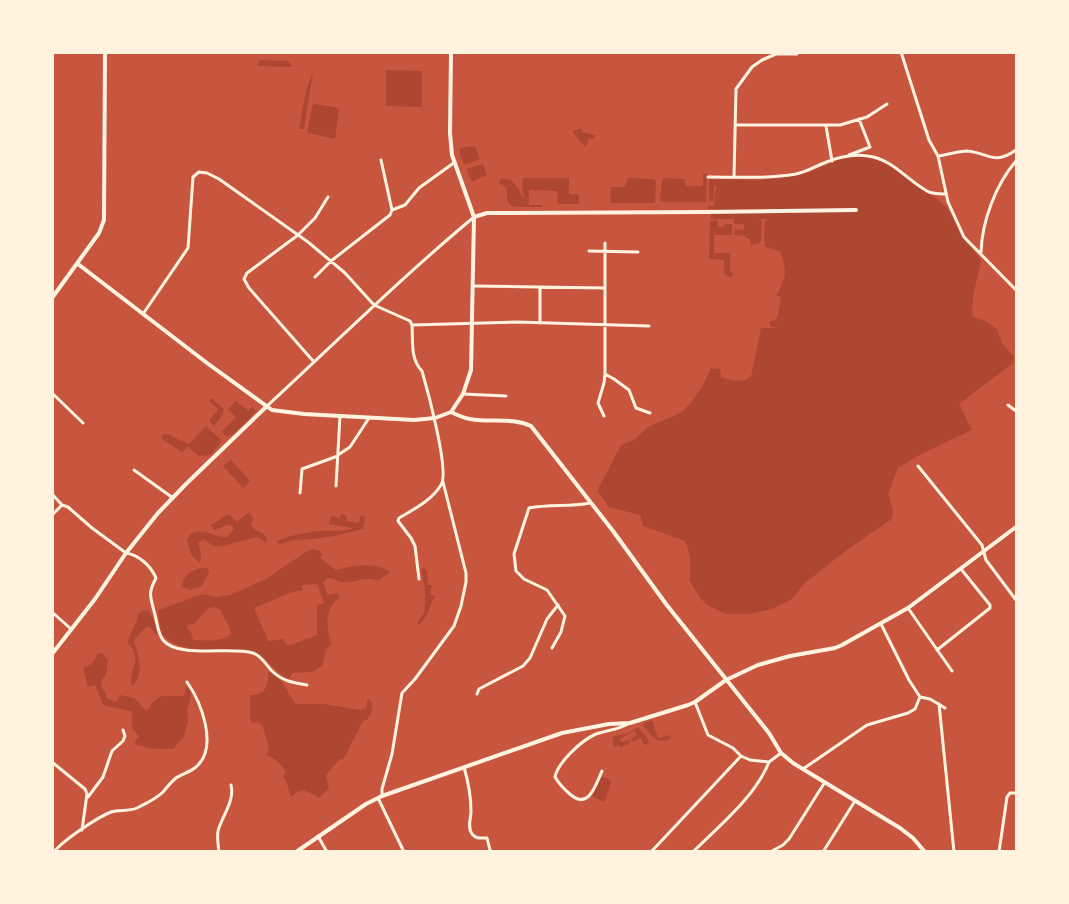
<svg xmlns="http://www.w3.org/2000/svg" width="1069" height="904" viewBox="0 0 1069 904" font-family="'Titillium Web',sans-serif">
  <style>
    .green { fill: #ae4732; fill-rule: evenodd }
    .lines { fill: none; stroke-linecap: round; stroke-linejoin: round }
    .minor { stroke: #fff3e0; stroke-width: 3 }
    .tertiary { stroke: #fff3e0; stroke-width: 4 }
  </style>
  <rect width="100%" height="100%" fill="#c8553d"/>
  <!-- green -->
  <path class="green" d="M259,60L289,61L292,67L258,66Z
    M386,70L422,71V107L386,106Z
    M313,72L304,129H299L306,90Z
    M313,104L335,107L339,110L335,139L307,133Z
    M580,129H582V132L595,135L594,139L589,138L586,147L580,142L573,132L572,131Z
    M475,146L480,159L465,165L460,155V148Z
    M863,153L871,154L901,171L926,192L936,198L947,208L962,237L981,260C978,280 970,298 973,317L985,321L997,329L1002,343L1014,357L1013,363L959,404L972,430L923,453L898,468L888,494L893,510L892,519L848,549L805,583L791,600L769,610L748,614H726L709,606L701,599L689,580C692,569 690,551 685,541L643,526L640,515L609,507L597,491L621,445L635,439L648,427L682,412L690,404L702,387L711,368L720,369L721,377C731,381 740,383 751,377L761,328H778L770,326L769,322L776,319L778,315L781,297L776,295C787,278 787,270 780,251L765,247L764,238L765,221L768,219H759L762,221L761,241L758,244L751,245L750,239L745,238V236L735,235L734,229L744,230V224H734V219H711V213H714V209H708V206H714L716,186H714V201H709V179L757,180L780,178L810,172L838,160Z
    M483,164L487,175L472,182L466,169Z
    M703,174H707L706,202H662L660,200L662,181L664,178L685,179V186H703Z
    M502,178C516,179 518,189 524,200C524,192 521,186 523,178H569V194L579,195V204H558L557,191L529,190V205H542V207H514L508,203L506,187L499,183V181Z
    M628,178L654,179L656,181L655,203H610L611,187H625Z
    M718,220V227H724L725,224H732V235H714V253H730V271L734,274L731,278L724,274V260L709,259L710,221Z
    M211,398L224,409L222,412L224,413L214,426L209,421L218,409L209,401Z
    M235,401L248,410L252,407L256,411L234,434L227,436L221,432L236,417L228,410Z
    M206,426L222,441L211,455L199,456L188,447L182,452L162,439L163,434C173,434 179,442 189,444Z
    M231,460L250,481L243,488L223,466Z
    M249,512L254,520L251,523L253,529L264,534L268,540L265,542L257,537L223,546H214L204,540L198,542L201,553L200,563C191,557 189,550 187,540L190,534C210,527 208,537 227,537L234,529L230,524L214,530L211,525L229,514L237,522Z
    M341,514L347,516L346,521L359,523L360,516L365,517L363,529L334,536L313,539L294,540L281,544L277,543L278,541C291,535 307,532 321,531C332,530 341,532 352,529V528L329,524L331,516L340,518Z
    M314,549L320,551L322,554L320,558L336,570C353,566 374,561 390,572L378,581C365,575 355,584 342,582C337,581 334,578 327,578L323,583L328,595L338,593L340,597C324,609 326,625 331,643L326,651L322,666L312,672L292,673L289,680C276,672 268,660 256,652C231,648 179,656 163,635C159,629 159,619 158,612L159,610L202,594L216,597L230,595L266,579L307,551ZM317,584L324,603L317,605V635L288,646L283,639L268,641L254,608L292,592L303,590L302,585ZM214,607L221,610C223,619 231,626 231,634C220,643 206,640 193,640L191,632L187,628V625L194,624L207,609Z
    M423,567L427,571L428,585H432L430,593L435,597C427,608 431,616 418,625L417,623C419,620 422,616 424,612C426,603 425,579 421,571Z
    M200,568H208L209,572L202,586L191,590L182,587C182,576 190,572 200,568Z
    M143,610L149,611L154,620L158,635C153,633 153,628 148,626L139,634L134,641C138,655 145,672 133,685L131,684C130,665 143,659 128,643C129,632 137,626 138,614Z
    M98,653L104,654L105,658L108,659L106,674L101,681L102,688L106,693V698L117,702L119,695C124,696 131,696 135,699C140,703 142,708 147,711C160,690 162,697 184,696L186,687L190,690L191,698L187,709L188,721L184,736L173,749C159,749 146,750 134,743L139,736L132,728V711L106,706L103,704L95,685L88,687L83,668L92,664Z
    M268,671C284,678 286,692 296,704H324L361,710L366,708L368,698L372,703V711L368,719L363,721L344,758L339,760L326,775L329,788L319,798L304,790L297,792L291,797C288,790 288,782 283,776L286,772C281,765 276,757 267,756L269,746L262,725L257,722L252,723L250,719V695C266,695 269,686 268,671Z
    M652,720L658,738L670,735L671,739C654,744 652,736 642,724Z
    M638,727L648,739L649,745L644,744L641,738L632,742L631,739L637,735L634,731L620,739L622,742L629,740L630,743L620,748L619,745L614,747L612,737L629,733Z
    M601,777L609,779L611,783L604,802L591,796Z"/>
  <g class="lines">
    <!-- minor -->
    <path class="minor" d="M901,52L929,140L938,156L948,202L964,237L1016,290
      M736,125H840L867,117L887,104
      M826,126L832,161
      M849,155L870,147L859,119
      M938,156C947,155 958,151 967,151C990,153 993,166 1016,150
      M708,177C737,177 767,179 796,174C806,172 814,167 824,163C838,157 854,154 868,156C892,159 907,180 927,191C932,194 939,194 945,194
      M734,177L736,89L752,67L762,60L776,54H797
      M392,210L405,205L419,188L455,162
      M589,251L638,252
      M981,252C982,221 996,184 1016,161
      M315,277L331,261L390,215L392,210L381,160
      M474,286L605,288
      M143,314L188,248L193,177L199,172L207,173L219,179L308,242L345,273L374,305L410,321L412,325C413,340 410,359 422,371C427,388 450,472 441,485C431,501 414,509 399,518L398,521L411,538L415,546L419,579
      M540,323V288
      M412,325L517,322L649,326
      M314,362L249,288L244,279L247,273L298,235L315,218L328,197
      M605,374L614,379L629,390L636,408L650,413
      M52,393L83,423
      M463,394L506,396
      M1008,405L1016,411
      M266,407C335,343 402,277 474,217
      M604,416L598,403L604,383L605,374V243
      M918,466L982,545L986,560L1016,600
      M134,470L173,498
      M336,486L340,416
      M300,493L302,469L335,457L350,447L369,418
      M52,494L62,505
      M52,515L62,505L68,507L92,528L126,553C139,555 151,566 156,578C147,595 151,597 155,615C157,622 158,634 163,640C178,659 232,646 253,653C262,656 266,665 272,671C282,681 294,683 307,685
      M908,608L952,671
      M52,612L71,629
      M881,624L909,680L920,697L930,699L945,708
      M552,648L561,632L565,616L547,590L524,579L516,571L514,554L529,508C550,504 570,507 590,503
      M937,650L990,608V605L961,569
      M477,694L479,689L523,666L530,658L547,619L558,605
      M695,702L708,735L733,748L741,756L750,760L769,762L781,753
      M939,704L954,852
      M52,762L85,789L87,794L82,830
      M464,767C468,781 471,796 471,811C471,819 467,827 472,834C476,839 481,838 487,838L490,850
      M803,769L867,725L908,713L915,709L920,697
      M602,771C596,784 589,810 571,795C565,790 559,784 555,777C558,762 582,740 596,734C608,730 618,730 630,723
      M382,796V789L392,754L402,693L415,679L454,626L461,606L466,582V573L443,482
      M88,797L103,777L112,751L123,741L125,736L123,730
      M378,798L404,852
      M318,836L327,852
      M772,851L783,845L789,839L825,782
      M54,852C62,841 98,817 111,812C119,809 128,812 137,808C145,804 156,799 163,792C167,787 171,782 176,778C182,774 190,772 196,767C219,747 201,702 187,682
      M219,852C218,845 217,838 218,831C222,816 235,801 231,785
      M651,852L741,756
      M693,852C719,826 755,797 769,762
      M823,852L855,801
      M999,852L1007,797L1010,793H1016"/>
    <!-- tertiary -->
    <path class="tertiary" d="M474,217L487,213L705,212L856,210
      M78,264L207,363L272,410L304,414L414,420L435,418L451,412L463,394L471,370L474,217L452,155L450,133L451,52
      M52,298L99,233L104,220L105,52
      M451,412C457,415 464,418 470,419C490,423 512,417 531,426L613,531L666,604L769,733L781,753L793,763L900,828L913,838L925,852
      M52,654L95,599L126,553L158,513L186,484L266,407
      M296,852L366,804L382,796L562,733L609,724L630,723L688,705L695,702L726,680L758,665L790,656L835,648L842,645L908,608L1016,527"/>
  </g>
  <!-- border -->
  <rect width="1069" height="904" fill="none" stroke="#fff3e0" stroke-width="108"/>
</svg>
